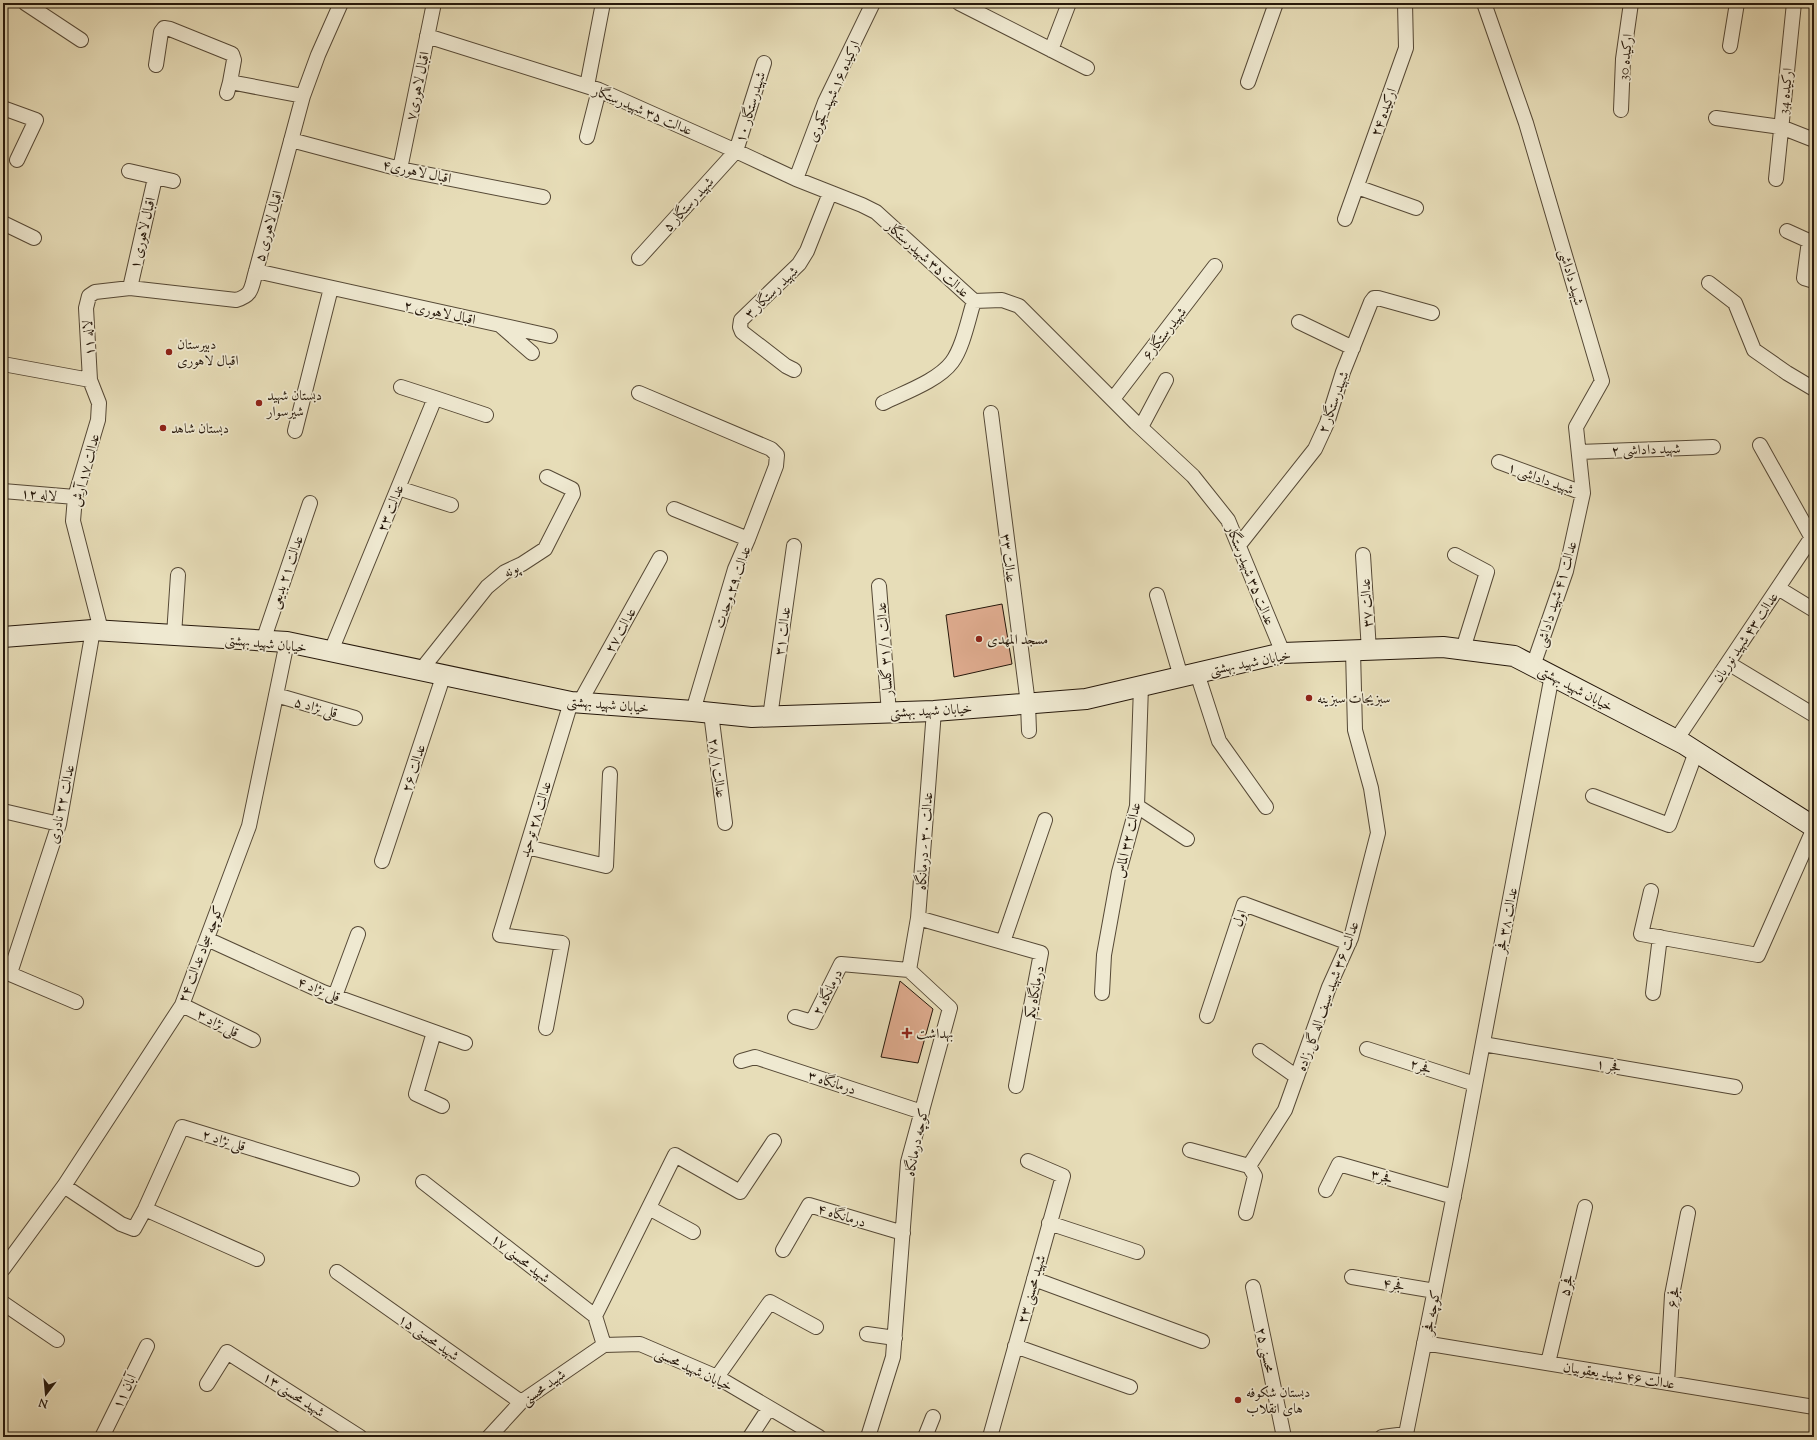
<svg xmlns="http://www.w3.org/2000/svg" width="1817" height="1440" viewBox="0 0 1817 1440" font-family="'Sorts Mill Goudy',Amiri,serif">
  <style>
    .building { fill: #ddaa8d; stroke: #26180b }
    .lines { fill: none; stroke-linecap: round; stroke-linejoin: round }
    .street-casing { stroke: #564936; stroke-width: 16 }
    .secondary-casing { stroke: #26180b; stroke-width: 22 }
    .street { stroke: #efe9d1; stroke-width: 14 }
    .secondary { stroke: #efe9d1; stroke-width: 20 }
    .poi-dot { fill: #8f2418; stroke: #efe9d1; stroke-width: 1.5 }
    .labels { text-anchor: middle; stroke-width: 3.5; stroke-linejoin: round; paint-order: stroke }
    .street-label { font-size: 14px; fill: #26180b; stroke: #efe9d1 }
    .poi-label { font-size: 14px; fill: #26180b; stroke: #efe9d1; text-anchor: start }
  </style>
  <rect width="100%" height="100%" fill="#e7ddb8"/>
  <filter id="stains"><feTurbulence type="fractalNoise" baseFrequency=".005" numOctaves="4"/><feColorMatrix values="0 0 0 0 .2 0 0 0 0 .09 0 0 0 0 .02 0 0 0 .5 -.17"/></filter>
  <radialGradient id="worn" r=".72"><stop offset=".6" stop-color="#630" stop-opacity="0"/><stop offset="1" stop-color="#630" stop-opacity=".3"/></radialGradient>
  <!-- building -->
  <path class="building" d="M1002,604L1012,664L954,677L946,615Z
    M900,981L933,1009L918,1063L881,1057Z"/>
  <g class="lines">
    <defs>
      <path id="street" d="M25,3L81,40
        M959,3L1087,68
        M1484,3L1526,123L1602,381L1576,427L1583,493L1566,571L1533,666
        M427,36L599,90L736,151L796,179L862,205L876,212L974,301L1002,300L1019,306L1136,423L1193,476L1228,520L1283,653
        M1730,46L1737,3
        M1051,50L1069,3
        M156,65L161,32L164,28L170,29L232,54L234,60L230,82L303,96
        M1248,82L1276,3
        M587,86L603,3
        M227,93L230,82
        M3,108L36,120L17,160
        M1621,110L1623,59L1631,3
        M1716,118L1781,127L1814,140
        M587,137L599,90
        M291,140L400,169L543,197
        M400,169L434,3
        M129,171L173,181
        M796,179L825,102L873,3
        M1776,179L1794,3
        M1357,187L1416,208
        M1345,219L1406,48L1405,3
        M3,223L34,238
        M1787,231L1809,241L1804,278L1814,281
        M639,258L736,151L764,63
        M256,271L550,336
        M1709,283L1735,303L1754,350L1787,373L1814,389
        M130,288L155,178
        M1299,322L1353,348
        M501,326L532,353
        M3,364L90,380
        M794,370L786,366L742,332L740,327L741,320L799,264L807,251L830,193
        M639,393L771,449L777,455L776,466L748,539
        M435,398L486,415
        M1113,399L1215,266
        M883,403C903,393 938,381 952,362C963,347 968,320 974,301
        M991,413L1028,704L1029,731
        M1141,427L1166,380
        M295,431L331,288
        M1760,445L1812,538
        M1579,452L1713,447
        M1499,462L1583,493
        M398,488L451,505
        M3,491L75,497
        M674,509L748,539L735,569L693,711
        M1239,545L1315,449L1327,423L1343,372L1371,302L1374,298H1378L1432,313
        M1363,555L1369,651
        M1455,555L1487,572L1463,649
        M879,586L889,713
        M1778,588L1814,610
        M1157,595L1181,677
        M101,630L73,521L75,497L98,420L99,403L90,380L86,308L89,296L95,292L130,288L236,300C253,295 251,288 256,271L303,96L318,55L341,3
        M174,635L178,575
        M263,641L310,503
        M331,651L435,398L401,387
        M1728,663L1814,715
        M421,670L487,587L505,572L522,564L545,549L573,494L572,489L547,477
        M1197,673L1219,741L1266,807
        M276,695L355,718
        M580,702L660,558
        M711,713L725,823
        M770,717L794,546
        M1676,740L1814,534
        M1593,796L1669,825L1696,752
        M1137,806L1187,839
        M3,811L59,824
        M527,847L606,866L610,774
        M382,861L444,674
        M1651,891L1641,934L1758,955L1814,828
        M918,918L1041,953L1016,1086
        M207,939L323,992L465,1043
        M1003,942L1045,820
        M909,970L918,918L934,711
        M3,971L76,1002
        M10,973L59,824L93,630
        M1102,993L1104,955L1119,872L1137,806L1141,686
        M1653,993L1660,937
        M335,996L358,934
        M182,1005L253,1040
        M1207,1016L1244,904L1349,943
        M795,1017L812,1022L841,964L909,970
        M546,1028L562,943L500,935L571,702
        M434,1032L416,1094L442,1106
        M1483,1044L1735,1087
        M1367,1049L1475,1084
        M1260,1051L1297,1077
        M741,1061L755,1057L922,1112
        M1190,1150L1249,1166L1255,1176L1246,1213
        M1249,1166L1285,1110L1329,987L1351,938L1378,833L1371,788L1355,730L1353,651
        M423,1182L595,1316L604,1345
        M64,1186L121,1224L134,1229L145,1209L182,1127L352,1179
        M1326,1190L1339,1164L1454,1197
        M649,1208L693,1232
        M145,1209L257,1259
        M1049,1223L1137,1252
        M783,1250L809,1205L903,1233
        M3,1269L64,1186L182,1005L249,826L287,642
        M337,1272L521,1402
        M1352,1277L1435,1291
        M1034,1279L1202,1341
        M1253,1287L1284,1437
        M3,1303L57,1340
        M595,1316L675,1155L740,1192L774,1141
        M867,1334L895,1338
        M1424,1343L1814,1407
        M604,1345L640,1344L717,1377L819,1437
        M1015,1346L1130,1387
        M1548,1363L1585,1207
        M717,1377L770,1302L816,1327
        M1667,1383L1672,1295L1688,1213
        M207,1384L227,1352L360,1437
        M102,1437L147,1346
        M489,1437L521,1402L604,1345
        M750,1437L769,1408
        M868,1437L893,1357L908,1162L950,1008L909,970
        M925,1437L933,1417
        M990,1437L1063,1176L1028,1161
        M1382,1437L1406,1434L1460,1165L1552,675"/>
      <path id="secondary" d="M3,637L93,630L287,642L571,702L693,711L752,717L934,711L1086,699L1283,653L1443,647L1514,656L1684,744L1814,827"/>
    </defs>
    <!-- street casing -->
    <use href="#street" class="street-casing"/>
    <!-- secondary casing -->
    <use href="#secondary" class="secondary-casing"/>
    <!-- street -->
    <use href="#street" class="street"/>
    <!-- secondary -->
    <use href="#secondary" class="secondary"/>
  </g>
  <!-- markers -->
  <g class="poi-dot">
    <circle cx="169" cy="352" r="4"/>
    <circle cx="259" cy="403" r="4"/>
    <circle cx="163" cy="428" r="4"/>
    <circle cx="979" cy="639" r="4"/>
    <circle cx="1309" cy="698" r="4"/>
    <path d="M905 1027h4v4h4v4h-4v4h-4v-4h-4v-4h4z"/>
    <circle cx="1238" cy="1400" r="4"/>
  </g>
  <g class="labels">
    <!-- street labels -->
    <g class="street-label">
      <text transform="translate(1625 57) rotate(-84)" y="5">ارکیده 30</text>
      <text transform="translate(417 86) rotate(-78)" y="5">اقبال لاهوری۷</text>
      <text transform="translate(833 91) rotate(-66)" y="5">ارکیده ۱۶ شهید کجوری</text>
      <text transform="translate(1785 91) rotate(-84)" y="5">ارکیده 34</text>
      <text transform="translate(750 107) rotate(-73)" y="5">شهیدرستگار ۱۰</text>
      <text transform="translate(643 110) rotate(23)" y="5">عدالت ۳۵ شهیدرستگار</text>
      <text transform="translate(1383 112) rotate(-70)" y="5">ارکیده ۲۴</text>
      <text transform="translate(417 171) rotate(12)" y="5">اقبال لاهوری۴</text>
      <text transform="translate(688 204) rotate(-48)" y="5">شهید رستگار ۵</text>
      <text transform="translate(268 226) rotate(-75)" y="5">اقبال لاهوری ۵</text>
      <text transform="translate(142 233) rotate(-77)" y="5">اقبال لاهوری ۱</text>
      <text transform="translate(928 259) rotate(42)" y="5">عدالت ۳۵ شهیدرستگار</text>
      <text transform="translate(1572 277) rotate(74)" y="5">شهید داداشی</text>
      <text transform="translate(771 292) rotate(-44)" y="5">شهید رستگار ۳</text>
      <text transform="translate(440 312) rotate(12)" y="5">اقبال لاهوری ۲</text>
      <text transform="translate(1164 333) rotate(-52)" y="5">شهیدرستگار۶</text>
      <text transform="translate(88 338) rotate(-94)" y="5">لاله ۱۱</text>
      <text transform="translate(1333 402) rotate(-70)" y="5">شهیدرستگار ۲</text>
      <text transform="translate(1646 449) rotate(-2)" y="5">شهید داداشی ۲</text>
      <text transform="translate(85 470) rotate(-75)" y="5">عدالت ۱۷ آرش</text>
      <text transform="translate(1541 478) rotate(20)" y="5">شهید داداشی ۱</text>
      <text transform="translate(39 494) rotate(5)" y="5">لاله ۱۲</text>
      <text transform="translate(390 508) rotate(-68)" y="5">عدالت ۲۳</text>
      <text transform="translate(1009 558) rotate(83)" y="5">عدالت ۳۳</text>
      <text transform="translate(511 570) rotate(-29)" y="5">پونه</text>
      <text transform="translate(286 572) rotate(-71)" y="5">عدالت ۲۱ بدیعی</text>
      <text transform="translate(1251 575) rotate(68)" y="5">عدالت ۳۵ شهیدرستگار</text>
      <text transform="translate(732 587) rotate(-71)" y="5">عدالت ۲۹ وحدت</text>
      <text transform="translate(1556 594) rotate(-73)" y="5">عدالت ۴۱ شهید داداشی</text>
      <text transform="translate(1366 603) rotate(-93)" y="5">عدالت ۳۷</text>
      <text transform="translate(620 630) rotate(-61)" y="5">عدالت ۲۷</text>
      <text transform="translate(782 631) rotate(-82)" y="5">عدالت ۳۱</text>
      <text transform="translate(1745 637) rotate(-56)" y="5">عدالت ۴۳ شهید نوریان</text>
      <text transform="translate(266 643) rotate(6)" y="5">خیابان شهید بهشتی</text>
      <text transform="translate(884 649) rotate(-94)" y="5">عدالت ۳۱/۱ گلسار</text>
      <text transform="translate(1250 662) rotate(-11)" y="5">خیابان شهید بهشتی</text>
      <text transform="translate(1576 688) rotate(28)" y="5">خیابان شهید بهشتی</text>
      <text transform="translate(608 704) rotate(5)" y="5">خیابان شهید بهشتی</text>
      <text transform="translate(316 707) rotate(16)" y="5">قلی نژاد ۵</text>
      <text transform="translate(931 710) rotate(-3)" y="5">خیابان شهید بهشتی</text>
      <text transform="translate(413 768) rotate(-72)" y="5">عدالت ۲۶</text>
      <text transform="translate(718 768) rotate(83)" y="5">عدالت۲۸/۱</text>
      <text transform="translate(61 804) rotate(-78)" y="5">عدالت ۲۲ نادری</text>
      <text transform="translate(535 819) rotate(-73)" y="5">عدالت ۲۸ توحید</text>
      <text transform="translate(1127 840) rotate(-77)" y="5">عدالت ۳۲ الماس</text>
      <text transform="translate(924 841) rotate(-86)" y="5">عدالت ۳۰ - درمانگاه</text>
      <text transform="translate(1239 918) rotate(-71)" y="5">اول</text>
      <text transform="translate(1506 920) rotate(-79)" y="5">عدالت ۳۸ فجر</text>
      <text transform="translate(200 954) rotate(-69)" y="5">کوچه سجاد عدالت ۲۴</text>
      <text transform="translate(319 989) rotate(22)" y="5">قلی نژاد ۴</text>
      <text transform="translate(827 992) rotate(-63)" y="5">درمانگاه ۲</text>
      <text transform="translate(1034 992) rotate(-79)" y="5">درمانگاه یکم</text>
      <text transform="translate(1327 996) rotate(-70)" y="5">عدالت ۳۶ شهید سیف اله گل زاده</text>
      <text transform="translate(218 1023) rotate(27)" y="5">قلی نژاد ۳</text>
      <text transform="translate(1609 1065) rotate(10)" y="5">فجر ۱</text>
      <text transform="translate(1421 1066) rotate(18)" y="5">فجر۲</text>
      <text transform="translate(832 1082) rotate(18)" y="5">درمانگاه ۳</text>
      <text transform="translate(224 1140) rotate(17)" y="5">قلی نژاد ۲</text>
      <text transform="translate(916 1142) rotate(-78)" y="5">کوچه درمانگاه</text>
      <text transform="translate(1382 1176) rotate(16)" y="5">فجر۳</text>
      <text transform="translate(842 1215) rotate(17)" y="5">درمانگاه ۴</text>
      <text transform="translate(521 1258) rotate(38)" y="5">شهید محسنی ۱۷</text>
      <text transform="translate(1394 1284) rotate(9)" y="5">فجر۴</text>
      <text transform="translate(1566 1285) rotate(-77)" y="5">فجر۵</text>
      <text transform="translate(1031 1289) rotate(-74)" y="5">شهید محسنی ۲۳</text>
      <text transform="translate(1673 1297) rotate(-83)" y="5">فجر۶</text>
      <text transform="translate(1431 1312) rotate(-79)" y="5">کوچه فجر</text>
      <text transform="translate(429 1337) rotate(35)" y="5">شهید محسنی ۱۵</text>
      <text transform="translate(1266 1350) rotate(78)" y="5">محسنی ۲۵</text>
      <text transform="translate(694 1369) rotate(25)" y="5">خیابان شهید محسنی</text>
      <text transform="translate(1619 1375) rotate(9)" y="5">عدالت ۴۶ شهید یعقوبیان</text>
      <text transform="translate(543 1387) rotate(-36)" y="5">شهید محسنی</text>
      <text transform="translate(124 1391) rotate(-64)" y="5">آبان ۱۱</text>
      <text transform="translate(294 1394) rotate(33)" y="5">شهید محسنی ۱۳</text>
    </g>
    <!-- poi labels -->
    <g class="poi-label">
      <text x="177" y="349">دبیرستان<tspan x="177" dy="16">اقبال لاهوری</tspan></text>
      <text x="267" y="400">دبستان شهید<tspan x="267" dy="16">شیرسوار</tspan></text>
      <text x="171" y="433">دبستان شاهد</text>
      <text x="987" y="644">مسجد المهدی</text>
      <text x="1317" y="703">سبزیجات سبزینه</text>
      <text x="916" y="1038">بهداشت</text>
      <text x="1246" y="1397">دبستان شکوفه<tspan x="1246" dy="16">های انقلاب</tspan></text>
    </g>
  </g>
  <!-- margin -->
  <rect width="1817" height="1440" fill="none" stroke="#e7ddb8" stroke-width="16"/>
  <rect x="4" y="4" width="1809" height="1432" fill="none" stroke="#26180b" stroke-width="2"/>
  <rect x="8" y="8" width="1801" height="1424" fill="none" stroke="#26180b"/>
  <!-- north arrow -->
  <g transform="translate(46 1394) rotate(196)" stroke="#efe9d1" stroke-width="3" paint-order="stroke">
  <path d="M0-3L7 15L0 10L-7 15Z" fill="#26180b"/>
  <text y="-6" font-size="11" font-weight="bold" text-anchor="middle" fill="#26180b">N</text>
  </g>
  <rect width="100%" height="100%" filter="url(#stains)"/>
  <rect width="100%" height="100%" fill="url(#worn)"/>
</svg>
